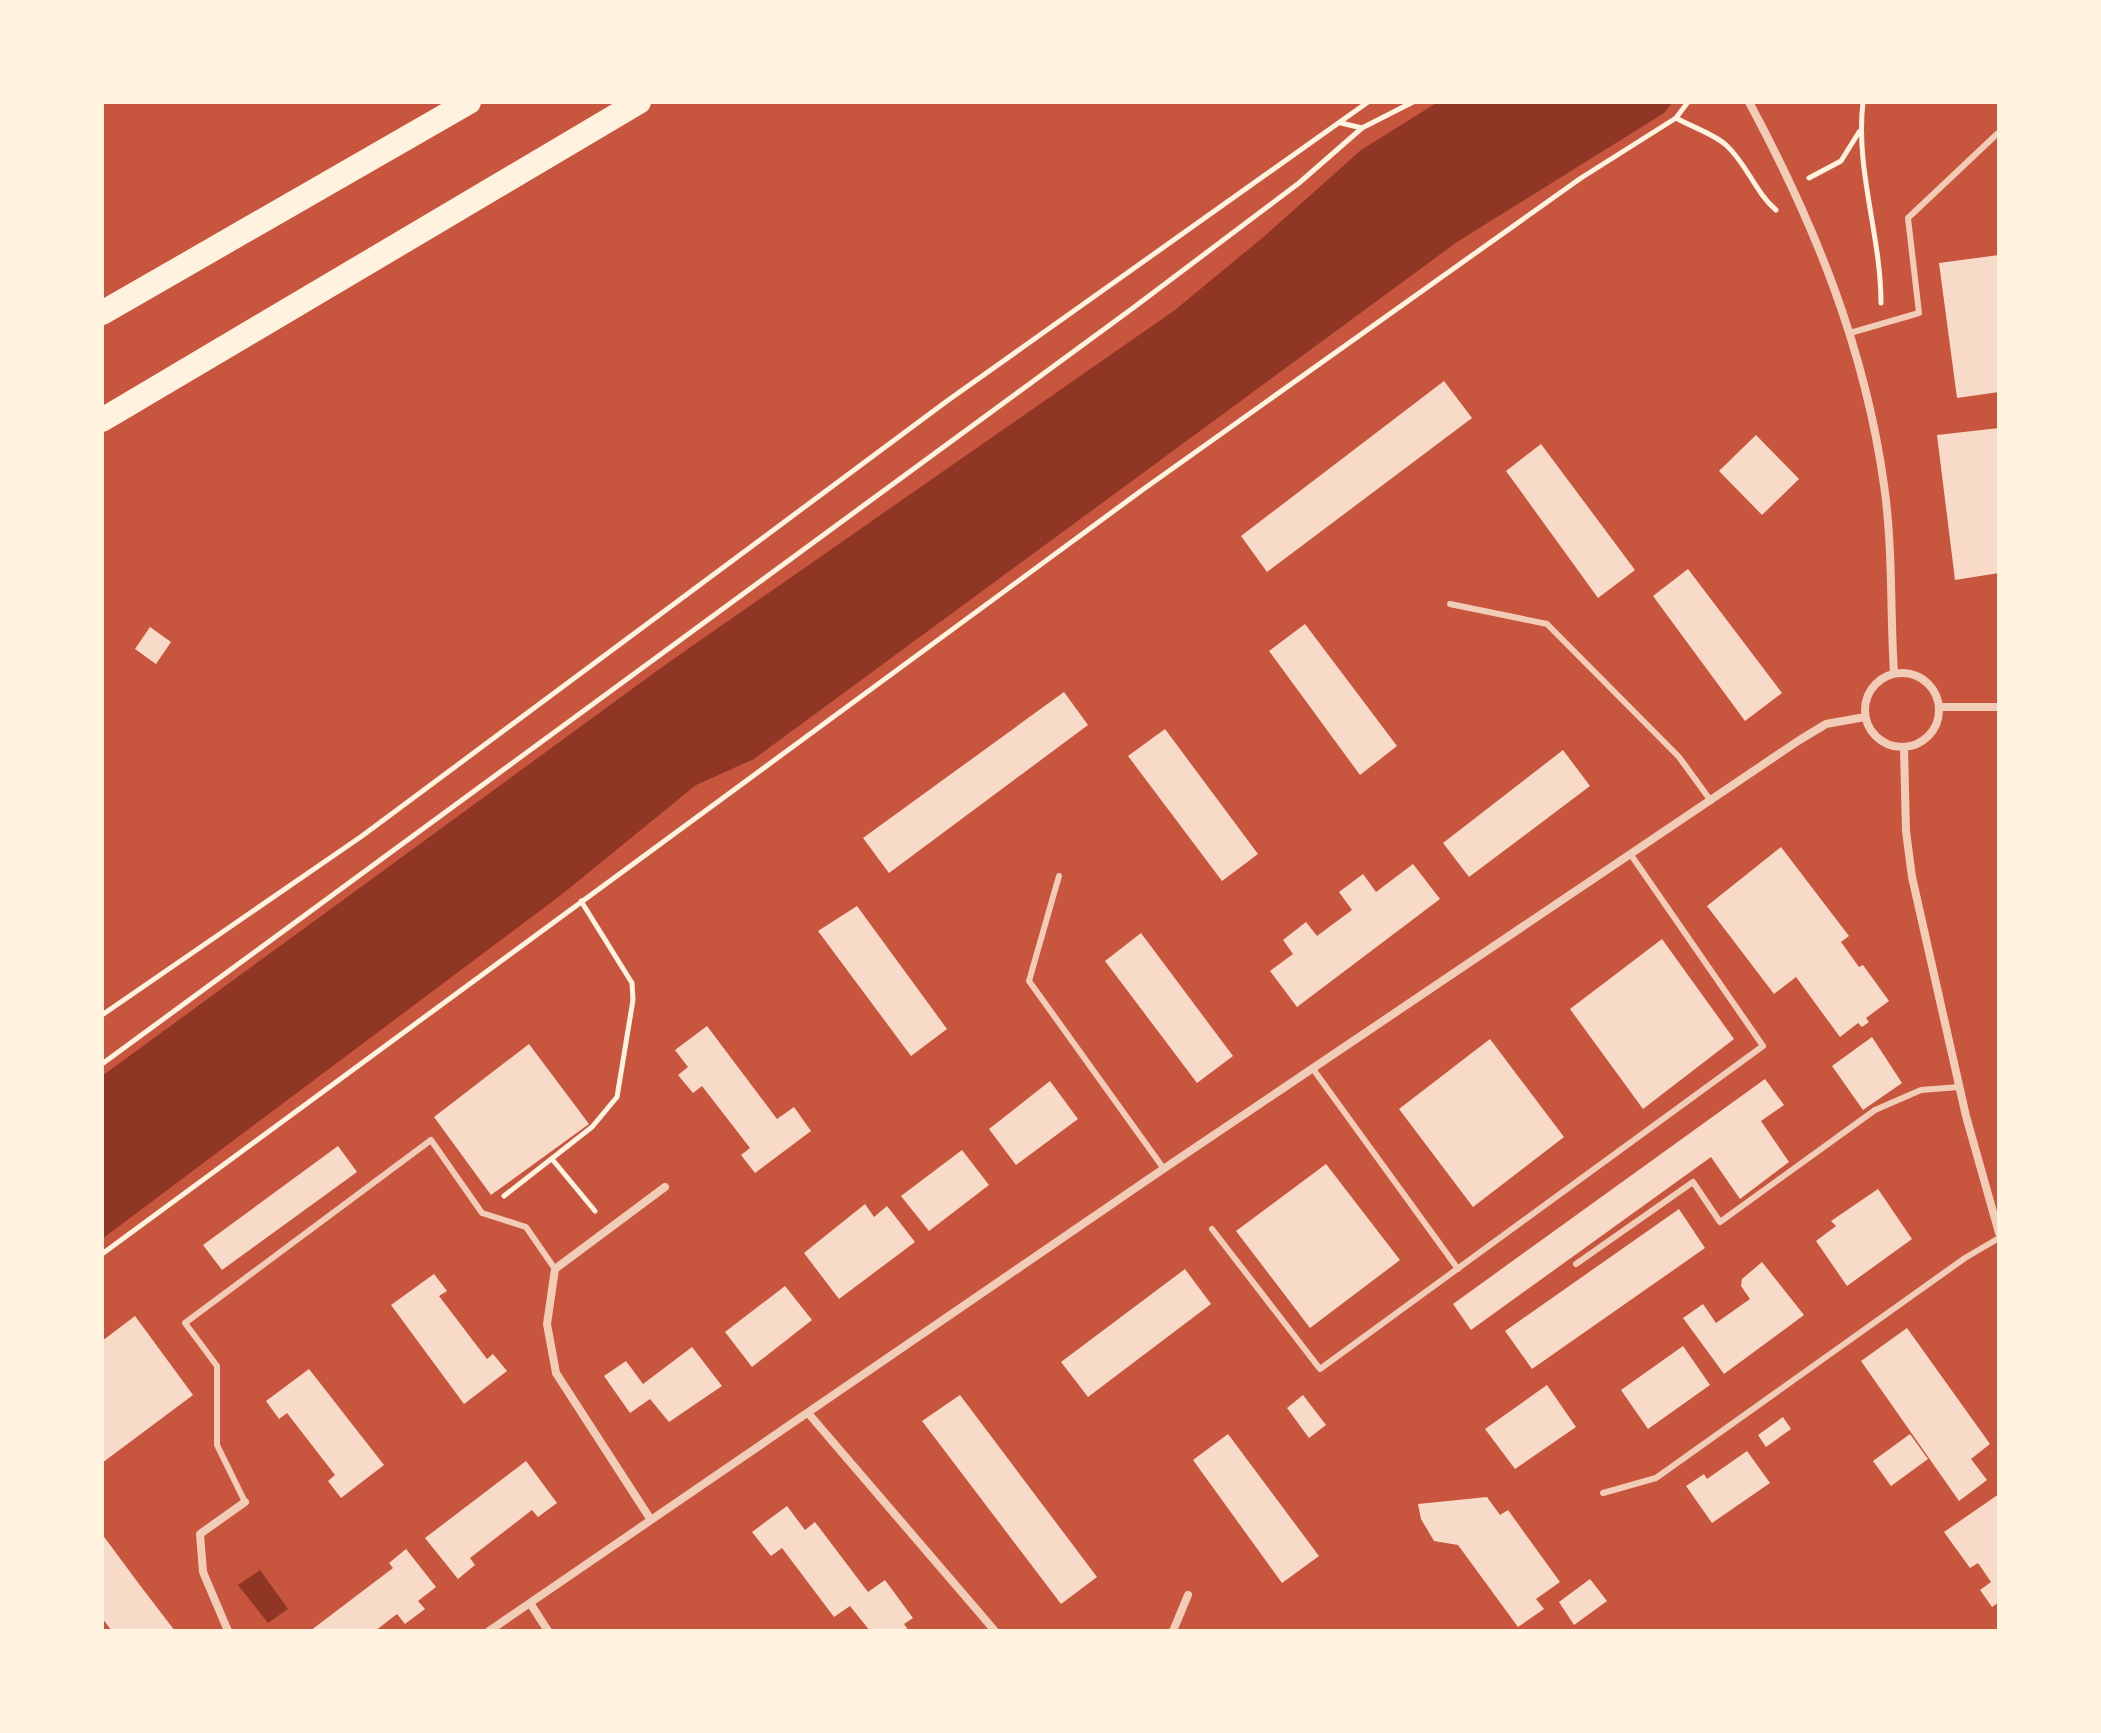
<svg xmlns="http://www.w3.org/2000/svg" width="2101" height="1733" viewBox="0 0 2101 1733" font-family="'Public Sans',sans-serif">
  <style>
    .water { fill: #8f3625 }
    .building { fill: #f7dbc8 }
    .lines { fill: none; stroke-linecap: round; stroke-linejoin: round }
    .path { stroke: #fff3e0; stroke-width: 5 }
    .service { stroke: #f1ccb7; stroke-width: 6 }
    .minor { stroke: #f1ccb7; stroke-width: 8 }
    .motorway { stroke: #fff3e0; stroke-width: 24 }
  </style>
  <rect width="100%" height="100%" fill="#c8553d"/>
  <!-- water -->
  <path class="water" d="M1438,102H1673L1664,113L1457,242L754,759L696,785L561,895L102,1239V1076L665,665L1175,310L1267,234L1361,150Z
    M260,1570L288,1609L268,1623L238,1585Z"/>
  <!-- building -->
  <path class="building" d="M1999,255V392L1957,398L1939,263Z
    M1444,381L1472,418L1267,572L1241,536Z
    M1999,428V573L1955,580L1937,435Z
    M1756,435L1799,479L1762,515L1719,471Z
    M1541,444L1635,570L1598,598L1506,471Z
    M1688,569L1782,693L1745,721L1653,596Z
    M1305,624L1397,746L1360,775L1269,651Z
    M150,627L171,642L156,664L135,649Z
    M1064,692L1088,725L889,873L863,838Z
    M1165,729L1258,854L1222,881L1128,756Z
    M1563,750L1590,786L1469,877L1443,843Z
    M1781,847L1849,936L1841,942L1859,967L1863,965L1889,1001L1866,1018L1869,1022L1862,1027L1858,1023L1840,1037L1796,977L1774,994L1707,906Z
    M1413,864L1440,899L1297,1007L1270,971L1293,954L1283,940L1306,922L1317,936L1352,910L1339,892L1363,874L1376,892Z
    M857,906L947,1029L911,1056L818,931Z
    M1141,933L1233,1056L1197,1083L1105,961Z
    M1662,939L1734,1039L1643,1109L1570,1009Z
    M707,1026L777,1119L794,1107L811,1131L755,1173L741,1155L750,1148L702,1086L693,1093L678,1075L688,1067L675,1050Z
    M1872,1037L1902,1083L1863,1110L1832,1066Z
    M1490,1039L1564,1137L1473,1207L1399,1109Z
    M529,1044L589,1124L491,1195L434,1117Z
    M1765,1079L1784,1105L1761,1121L1789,1162L1740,1199L1711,1157L1471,1330L1453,1304Z
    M1050,1081L1078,1119L1016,1165L989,1129Z
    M338,1146L357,1172L222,1270L203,1245Z
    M962,1150L989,1185L929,1231L901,1196Z
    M1326,1164L1400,1260L1310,1328L1236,1231Z
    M1878,1189L1912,1239L1847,1286L1816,1241L1836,1226L1831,1221Z
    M865,1204L874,1217L887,1206L915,1242L839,1299L804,1253Z
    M1679,1209L1705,1248L1532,1369L1505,1331Z
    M1762,1262L1804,1315L1724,1374L1683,1318L1703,1304L1716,1323L1750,1299L1741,1286L1742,1279Z
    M1185,1269L1211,1304L1088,1397L1061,1362Z
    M434,1274L447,1291L439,1296L487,1359L493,1354L507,1371L464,1404L391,1305Z
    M785,1286L812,1320L752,1367L725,1332Z
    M135,1316L193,1395L102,1463V1341Z
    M1907,1328L1990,1444L1971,1459L1987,1480L1959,1501L1861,1361Z
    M1683,1346L1710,1385L1648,1429L1621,1390Z
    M692,1347L722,1386L669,1422L650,1399L630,1413L604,1376L626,1361L643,1384Z
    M309,1369L384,1465L341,1498L328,1481L335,1475L287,1413L279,1419L266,1401Z
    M1547,1385L1576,1427L1515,1469L1485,1429Z
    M960,1395L1097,1577L1061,1604L922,1421Z
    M1303,1395L1326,1425L1309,1438L1287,1408Z
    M1783,1417L1791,1429L1766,1447L1758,1435Z
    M1228,1434L1319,1556L1282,1583L1193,1460Z
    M1910,1434L1928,1459L1891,1486L1873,1461Z
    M1747,1451L1770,1483L1712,1523L1686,1486L1704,1474L1707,1479Z
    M526,1461L557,1503L538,1517L532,1510L470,1558L475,1565L458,1579L425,1538Z
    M1999,1494V1602L1992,1607L1980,1590L1991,1582L1978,1563L1970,1568L1944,1532Z
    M1487,1497L1500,1515L1508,1510L1560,1582L1536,1599L1544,1609L1518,1627L1458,1545L1434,1541L1421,1519L1418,1504Z
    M787,1506L805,1530L815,1522L868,1592L885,1580L913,1618L904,1624L909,1631H870L850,1606L834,1617L782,1548L771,1556L752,1532Z
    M102,1534L139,1584L175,1631H112L102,1618Z
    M406,1549L436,1587L418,1601L425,1609L405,1624L397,1614L375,1631H310L393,1568L389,1563Z
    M1590,1579L1607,1601L1574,1625L1559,1602Z"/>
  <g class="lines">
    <!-- path -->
    <path class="path" d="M1863,102C1855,170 1881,235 1881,303
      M1676,118C1692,127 1714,134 1726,145C1747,164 1755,192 1776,210
      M1341,123L1362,128L1413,102
      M1809,178L1841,161L1859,132
      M102,1015L362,836L947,401L1368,102
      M102,1064L1133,308L1299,183L1362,128
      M552,1159L595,1211
      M504,1196L592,1127L617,1097L633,1000L632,983L581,901
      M102,1254L1145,488L1581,178L1676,118L1688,102"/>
    <!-- service -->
    <path class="service" d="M1850,333L1919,313L1908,218L1997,134
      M1450,604L1547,624L1679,757L1711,801
      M1059,876L1029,981L1164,1169
      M1313,1069L1458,1269
      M1212,1229L1320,1369L1763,1046L1631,855
      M1576,1264L1693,1182L1720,1222L1875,1110L1921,1090L1959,1087
      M1603,1493L1656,1478L1965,1258L1999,1238
      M245,1502L217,1445V1366L185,1323L431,1140L482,1213L526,1227L555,1269"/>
    <!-- minor -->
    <path class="minor" d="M1749,102C1814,223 1865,348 1884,485C1893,547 1890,611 1894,673
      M1865 710a37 37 0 1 1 74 0a37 37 0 1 1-74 0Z
      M1939,707H1999
      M1904,748L1906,831L1912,877L1966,1116L1999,1233
      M808,1413L995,1631
      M651,1520L556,1373L547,1324L555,1269L665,1187
      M530,1603L548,1631
      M228,1631L203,1572L200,1534L245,1502
      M489,1631L1150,1178L1798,741L1826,724L1865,717
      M1173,1631L1188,1595"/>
    <!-- motorway -->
    <path class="motorway" d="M102,313L469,102
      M102,420L639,102"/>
  </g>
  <!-- border -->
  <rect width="2101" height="1733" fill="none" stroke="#fff3e0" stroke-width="208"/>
</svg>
